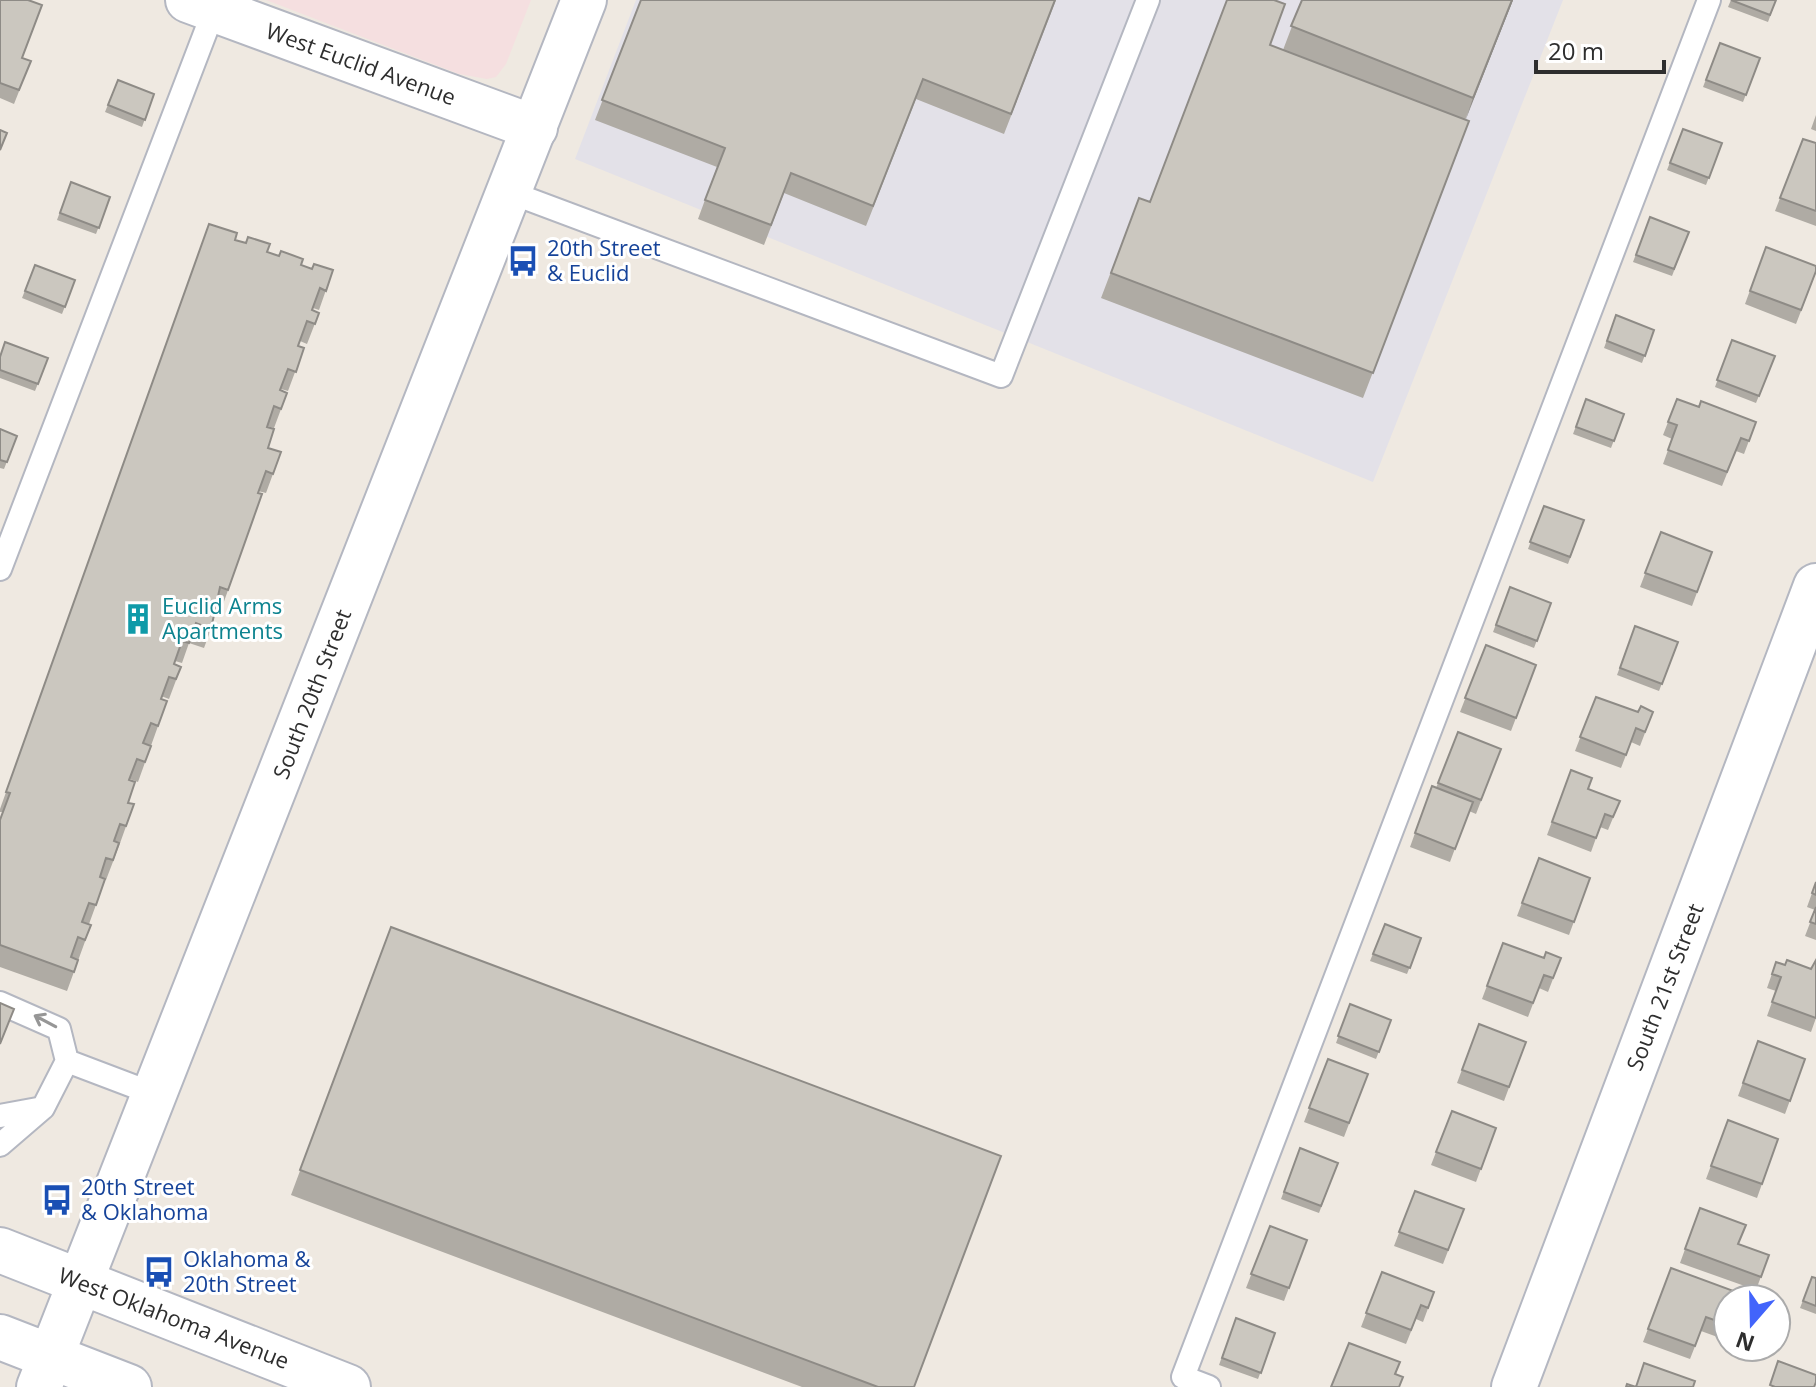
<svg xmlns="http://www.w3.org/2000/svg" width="1816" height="1387" viewBox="0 0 1816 1387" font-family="'Open Sans',sans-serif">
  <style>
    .industrial { fill: #e3e1e8 }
    .medical { fill: #f5dfe0 }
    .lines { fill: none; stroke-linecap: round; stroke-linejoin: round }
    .lane-casing { stroke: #b4b7c1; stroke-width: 26 }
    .street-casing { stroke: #b4b7c1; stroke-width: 48 }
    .secondary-casing { stroke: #b4b7c1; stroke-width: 48 }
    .lane { stroke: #fff; stroke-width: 22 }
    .street { stroke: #fff; stroke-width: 44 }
    .secondary { stroke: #fff; stroke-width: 44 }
    .wall { fill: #afaba4 }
    .shaded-wall { fill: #8e8b86 }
    .building { fill: #cbc7bf; stroke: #8e8b86; stroke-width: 2 }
    .oneway { stroke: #969696 }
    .labels { text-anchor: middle; stroke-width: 6; stroke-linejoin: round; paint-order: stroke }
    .street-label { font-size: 22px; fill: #2e2e2e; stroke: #fff }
    .transit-label { font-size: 22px; fill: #164399; stroke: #fff; text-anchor: start }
    .culture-label { font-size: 22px; fill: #0d838f; stroke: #fff; text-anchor: start }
  </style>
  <rect width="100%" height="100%" fill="#efe9e1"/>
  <!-- industrial -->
  <path class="industrial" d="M636,0H1563L1373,482L575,159Z"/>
  <!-- medical -->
  <path class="medical" d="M266,0H531L506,64L496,77L487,79L459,74Z"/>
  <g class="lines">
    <defs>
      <path id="lane" d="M509,192L1001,376L1148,0
        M0,569L214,10
        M0,1003L59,1029L67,1061L43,1108L0,1145
        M67,1061L154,1094
        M0,1116L43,1108
        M1209,1387L1183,1377L1709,0"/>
      <path id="street" d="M188,0L535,128
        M1514,1387L1816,586"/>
      <path id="secondary" d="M0,1250L348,1387
        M0,1337L129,1387
        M39,1387L584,0"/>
    </defs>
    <!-- lane casing -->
    <use href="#lane" class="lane-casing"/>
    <!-- street casing -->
    <use href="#street" class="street-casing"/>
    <!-- secondary casing -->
    <use href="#secondary" class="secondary-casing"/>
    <!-- lane -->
    <use href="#lane" class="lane"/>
    <!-- street -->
    <use href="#street" class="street"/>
    <!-- secondary -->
    <use href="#secondary" class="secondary"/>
  </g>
  <!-- wall -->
  <path class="wall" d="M0,0L22,58L31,61L14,104L0,98Z
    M641,0H1056L1004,134L916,99L866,226L784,193L764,245L698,219L717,167L595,120Z
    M1302,0H1513L1465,120L1460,146L1363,398L1101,298L1139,198L1150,202L1270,45L1283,50Z
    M1731,0H1776L1768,22L1728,7Z
    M1720,43L1760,58L1743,102L1703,87Z
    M118,80L154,94L142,127L105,112Z
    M1816,115V131L1811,129Z
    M1683,129L1722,143L1706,185L1667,170Z
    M1803,139L1816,143V226L1775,211Z
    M71,182L110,197L96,234L57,220Z
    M1650,217L1689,232L1672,276L1633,262Z
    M209,224L235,240L312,269L333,270L319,310L313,308L312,310L319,313L307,344L300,341L298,346L304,348L288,391L281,389L280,390L287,393L274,428L267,426L268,448L281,452L266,493L258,491V493L262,494L221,610L215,608L211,629L204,648L189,643L182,663L175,661L174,664L181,667L169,699L161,696V699L167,701L138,782L130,779L128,803L134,804L119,846L106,880H105L89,924L91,925L67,991L0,967V820L3,812H0V809Z
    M1766,247L1816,272L1796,324L1745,304Z
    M35,265L75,280L62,314L22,298Z
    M1616,315L1654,330L1642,363L1604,348Z
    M1732,340L1775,356L1756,403L1715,387Z
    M0,357L48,358L35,391L0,378Z
    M1586,399L1624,414L1611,448L1573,434Z
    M1677,399L1699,407L1756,422L1744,454L1736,451L1722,486L1663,464L1672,439L1663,435Z
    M0,429L17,436L4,469L0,468Z
    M1544,506L1584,520L1568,564L1528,549Z
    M1661,532L1712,552L1692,606L1640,587Z
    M1510,587L1551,603L1534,648L1493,632Z
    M1635,626L1678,642L1659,691L1617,675Z
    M1486,645L1536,665L1511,731L1460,712Z
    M1596,697L1638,712H1653L1640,746L1631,742L1621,768L1575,751Z
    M1458,732L1501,749L1476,814L1469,811L1450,862L1410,847L1432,786L1436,788Z
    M1571,770L1588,789L1620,801L1608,830L1600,827L1591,852L1547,835Z
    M1539,858L1590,878L1569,935L1517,916Z
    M1816,882V940L1805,936L1815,910L1807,907Z
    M1385,924L1421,938L1407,974L1370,961Z
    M391,927L914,1387H802L291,1195Z
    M1503,943L1544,958H1561L1548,992L1539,988L1528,1017L1482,999Z
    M1776,962L1785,965L1811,969L1816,1018L1811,1032L1767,1016L1776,991L1767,988Z
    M1350,1004L1391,1020L1376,1059L1336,1043Z
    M1479,1024L1526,1042L1504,1101L1457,1083Z
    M1758,1041L1805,1059L1785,1114L1738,1096Z
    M1328,1059L1368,1074L1344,1137L1304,1122Z
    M1452,1111L1496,1128L1476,1182L1431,1165Z
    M1728,1120L1778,1139L1757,1198L1706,1179Z
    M1300,1148L1338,1163L1319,1213L1281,1199Z
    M1415,1191L1464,1209L1443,1264L1394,1246Z
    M1700,1208L1739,1244L1769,1255L1756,1290L1680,1263Z
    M1270,1226L1307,1240L1284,1301L1246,1288Z
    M1671,1268L1728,1324L1723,1339L1701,1331L1690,1359L1643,1342Z
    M1382,1272L1434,1292L1423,1322L1416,1319L1406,1344L1361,1327Z
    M1812,1277L1816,1278V1314L1800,1308Z
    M1236,1318L1275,1333L1258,1379L1219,1365Z"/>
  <!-- shaded-wall -->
  <path class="shaded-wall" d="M1512,0H1513L1464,124L1473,98Z"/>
  <!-- building -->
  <path class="building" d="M0,0H28L42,5L22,58L31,61L19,90L0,83Z
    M641,0H1055L1011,114L923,79L873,206L791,173L771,225L705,200L725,148L602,100Z
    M1227,0H1274L1285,4L1270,45L1469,121L1373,373L1111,273L1139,198L1150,202Z
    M1302,0H1512L1473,98L1291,26Z
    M1731,0H1776L1770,15Z
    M1720,43L1760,58L1746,95L1706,80Z
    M118,80L154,94L145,120L108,105Z
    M1683,129L1722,143L1709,178L1670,163Z
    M0,130L7,133L0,150Z
    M1803,139L1816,143V211L1780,198Z
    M71,182L110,197L99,228L60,213Z
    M1650,217L1689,232L1674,269L1636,255Z
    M209,224L237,233L235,240L246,243L248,237L270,244L267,252L279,256L281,251L303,259L301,265L312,269L314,264L333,270L326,291L320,288L312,310L319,313L315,324L307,321L298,346L304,348L296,372L288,369L280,390L287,393L281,409L274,406L267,427L274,429L268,448L281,452L273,474L266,471L258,493L262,494L228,590L220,587L211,629L196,623L189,643L182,641L174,664L181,667L176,679L169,677L161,699L167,701L158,726L151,723L143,743L151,746L145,762L137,759L129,780L135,782L128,803L134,804L126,826L120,824L114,841L119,843L113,860L106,858L100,877L105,879L96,905L89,903L82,922L91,925L85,940L78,937L71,957L78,960L74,972L0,945V820L10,793L6,792Z
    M1766,247L1816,266V271L1801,310L1750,291Z
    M35,265L75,280L65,307L25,291Z
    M1616,315L1654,330L1645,356L1607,341Z
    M1732,340L1775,356L1759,396L1717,380Z
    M5,342L48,358L38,384L0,370V357Z
    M1586,399L1624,414L1614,441L1576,427Z
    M1677,399L1699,407L1701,401L1756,422L1749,441L1741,438L1727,472L1668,450L1677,425L1668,422Z
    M0,429L17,436L7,462L0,460Z
    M1544,506L1584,520L1570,557L1530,542Z
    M1661,532L1712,552L1697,592L1645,573Z
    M1510,587L1551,603L1537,641L1496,625Z
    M1635,626L1678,642L1662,684L1620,668Z
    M1486,645L1536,665L1516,718L1465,698Z
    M1596,697L1638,712L1641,706L1653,712L1645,732L1636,728L1626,755L1580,737Z
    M1458,732L1501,749L1481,800L1438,783Z
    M1571,770L1592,778L1588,789L1620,801L1613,817L1605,814L1596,838L1552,822Z
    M1432,786L1473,802L1455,849L1415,833Z
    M1539,858L1590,878L1574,922L1522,903Z
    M1816,882V895L1812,893Z
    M1816,907V924L1810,922Z
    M1385,924L1421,938L1410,968L1373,954Z
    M391,927L1001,1156L914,1387H878L300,1170Z
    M1503,943L1544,958L1546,952L1561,958L1553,978L1544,975L1533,1003L1487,986Z
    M1787,960L1811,969L1816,960V1018L1772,1002L1781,977L1772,974L1776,962L1785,965Z
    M0,1003L14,1009L0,1044Z
    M1350,1004L1391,1020L1379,1052L1338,1036Z
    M1479,1024L1526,1042L1509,1087L1462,1070Z
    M1758,1041L1805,1059L1790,1101L1743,1083Z
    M1328,1059L1368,1074L1349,1123L1309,1108Z
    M1452,1111L1496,1128L1481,1169L1436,1152Z
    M1728,1120L1778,1139L1762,1184L1711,1166Z
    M1300,1148L1338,1163L1321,1206L1284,1192Z
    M1415,1191L1464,1209L1448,1250L1399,1232Z
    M1700,1208L1746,1225L1738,1244L1769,1255L1761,1277L1685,1249Z
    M1270,1226L1307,1240L1289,1288L1251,1274Z
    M1671,1268L1739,1293L1737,1299H1728V1325L1706,1317L1695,1346L1648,1329Z
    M1382,1272L1434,1292L1428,1308L1421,1305L1411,1330L1366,1313Z
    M1812,1277L1816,1278V1306L1803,1301Z
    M1236,1318L1275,1333L1261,1373L1222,1358Z
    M1349,1343L1400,1362L1395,1374L1403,1377L1399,1387H1331Z
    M1778,1361L1816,1375V1382L1814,1387H1775L1770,1385Z
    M1644,1363L1695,1381L1693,1387H1626L1627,1384L1636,1387Z"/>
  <!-- one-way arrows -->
  <defs><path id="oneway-shaft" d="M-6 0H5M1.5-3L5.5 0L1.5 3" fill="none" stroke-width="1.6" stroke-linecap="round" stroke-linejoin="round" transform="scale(2)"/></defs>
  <use class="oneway" href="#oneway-shaft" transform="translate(45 1021) rotate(-152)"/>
  <!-- icons -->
  <defs>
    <symbol id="bus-bare" viewBox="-9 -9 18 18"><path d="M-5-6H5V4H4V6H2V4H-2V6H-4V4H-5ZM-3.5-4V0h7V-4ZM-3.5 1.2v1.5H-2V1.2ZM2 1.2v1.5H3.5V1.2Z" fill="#1a4fb4" stroke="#fff" stroke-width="2.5" paint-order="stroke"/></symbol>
    <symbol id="building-bare" viewBox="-9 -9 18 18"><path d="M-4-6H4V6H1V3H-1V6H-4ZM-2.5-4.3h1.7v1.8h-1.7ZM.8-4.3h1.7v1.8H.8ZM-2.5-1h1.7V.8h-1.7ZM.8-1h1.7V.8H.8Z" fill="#0f9aa8" stroke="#fff" stroke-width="2.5" paint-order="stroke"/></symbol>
  </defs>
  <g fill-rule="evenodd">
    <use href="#bus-bare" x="501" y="239" width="44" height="44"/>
    <use href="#building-bare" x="116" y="597" width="44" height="44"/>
    <use href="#bus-bare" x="35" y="1178" width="44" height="44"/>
    <use href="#bus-bare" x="137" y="1250" width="44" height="44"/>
  </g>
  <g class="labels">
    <!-- street labels -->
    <g class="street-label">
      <text transform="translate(361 64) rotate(20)" y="8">West Euclid Avenue</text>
      <text transform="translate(312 694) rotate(-69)" y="8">South 20th Street</text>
      <text transform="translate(1665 987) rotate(-69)" y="8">South 21st Street</text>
      <text transform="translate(174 1318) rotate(21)" y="8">West Oklahoma Avenue</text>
    </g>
    <!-- transit labels -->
    <g class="transit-label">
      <text x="547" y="256">20th Street<tspan x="547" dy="25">&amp; Euclid</tspan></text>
      <text x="81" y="1195">20th Street<tspan x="81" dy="25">&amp; Oklahoma</tspan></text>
      <text x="183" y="1267">Oklahoma &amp;<tspan x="183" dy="25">20th Street</tspan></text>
    </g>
    <!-- culture labels -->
    <g class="culture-label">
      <text x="162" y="614">Euclid Arms<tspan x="162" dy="25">Apartments</tspan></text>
    </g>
  </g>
  <!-- north arrow -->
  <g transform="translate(1752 1323) rotate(200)"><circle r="38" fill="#ffffff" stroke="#ababab" stroke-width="2"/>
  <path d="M0-6L14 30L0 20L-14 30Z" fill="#4264fb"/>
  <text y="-12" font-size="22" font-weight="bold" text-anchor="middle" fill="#2e2e2e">N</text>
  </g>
  <!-- scale -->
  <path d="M1536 60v12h128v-12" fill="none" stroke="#2e2e2e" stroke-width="4"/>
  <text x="1548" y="60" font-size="24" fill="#2e2e2e" stroke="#ffffff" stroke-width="6" paint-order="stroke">20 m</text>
</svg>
